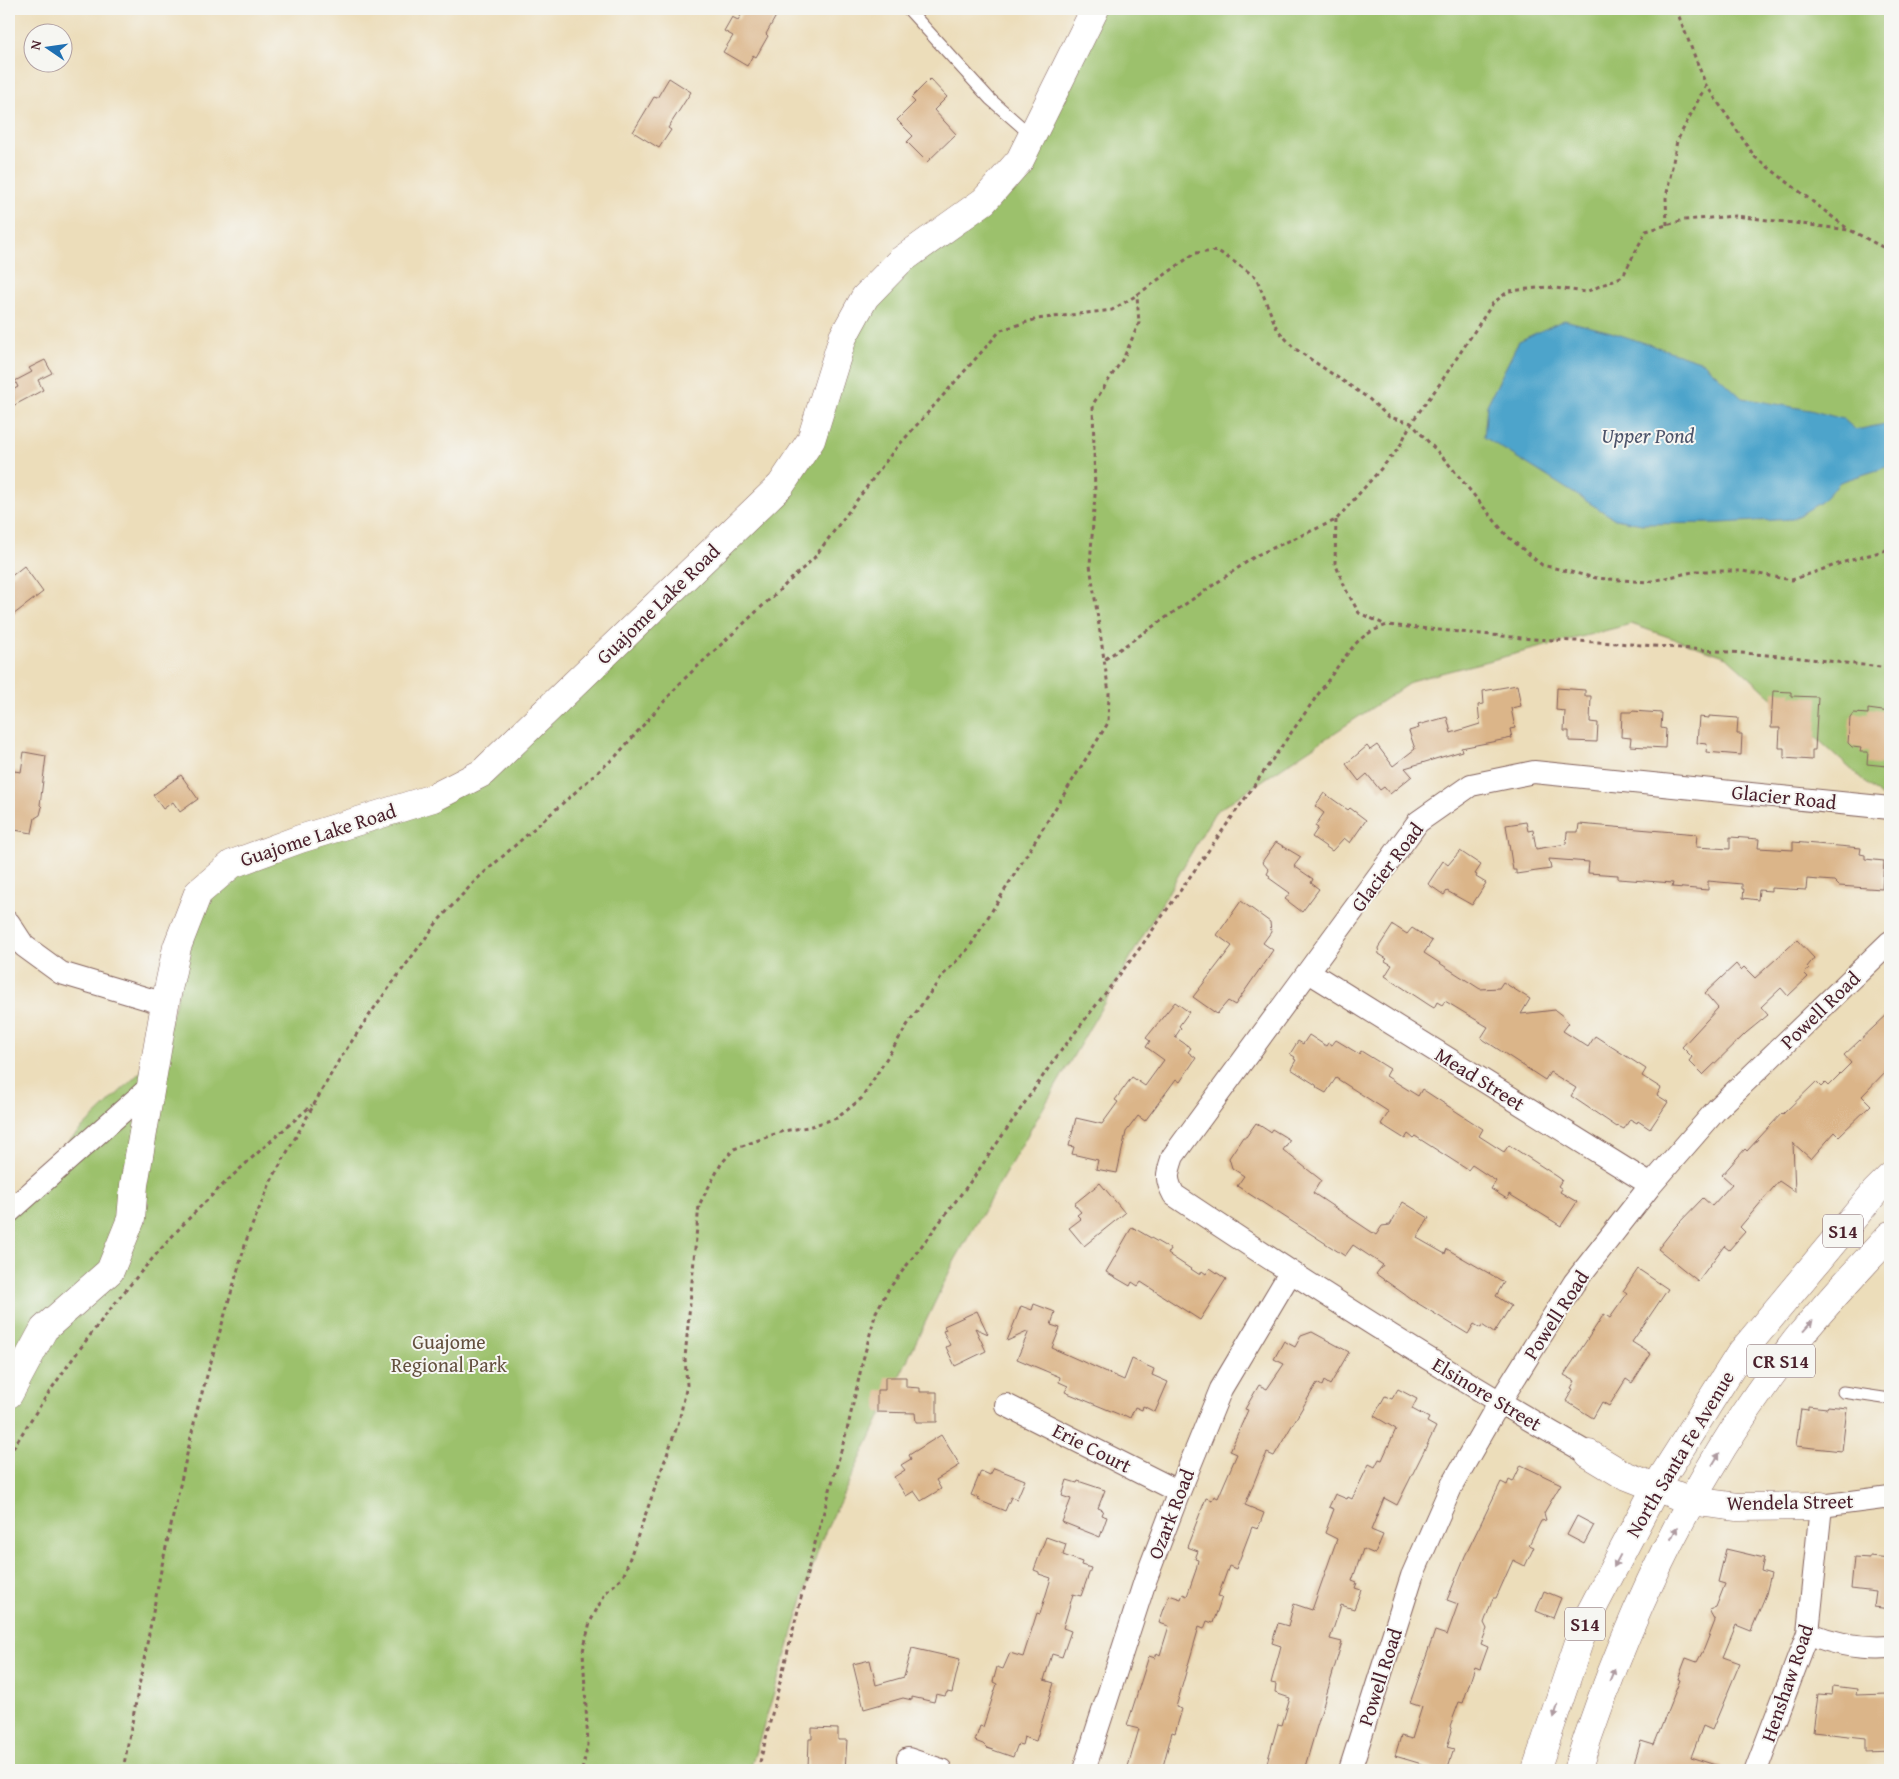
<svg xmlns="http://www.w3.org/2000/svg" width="1899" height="1779" viewBox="0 0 1899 1779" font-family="'Gentium Book Plus',serif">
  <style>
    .green { fill: #9cc16c; stroke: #73704c }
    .water { fill: #4ea4cb; stroke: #4c627b }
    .building { fill: #dbb589 }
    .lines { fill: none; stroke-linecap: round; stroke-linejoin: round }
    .service-casing { stroke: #83625d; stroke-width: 13 }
    .minor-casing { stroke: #83625d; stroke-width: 24 }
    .tertiary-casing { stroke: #83625d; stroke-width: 29 }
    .primary-casing { stroke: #83625d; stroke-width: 29 }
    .path { stroke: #83625d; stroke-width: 3; stroke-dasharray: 4 4; stroke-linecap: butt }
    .service { stroke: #fff; stroke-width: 11 }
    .minor { stroke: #fff; stroke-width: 22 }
    .tertiary { stroke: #fff; stroke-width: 28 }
    .primary { stroke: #fff; stroke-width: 28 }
    .oneway { fill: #ae9aa0 }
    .labels { text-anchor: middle; stroke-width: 4; stroke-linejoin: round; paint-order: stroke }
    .shield { fill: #f6f6f2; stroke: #7e6067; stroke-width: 1 }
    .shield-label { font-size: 19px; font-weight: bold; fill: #4a1f2b }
    .street-label { font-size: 20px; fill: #4a1f2b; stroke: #f6f6f2 }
    .park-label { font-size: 20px; fill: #63503e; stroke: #f6f6f2 }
    .water-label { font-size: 21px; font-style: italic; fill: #4c546b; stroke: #f6f6f2 }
  </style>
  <rect width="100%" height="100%" fill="#f6f6f2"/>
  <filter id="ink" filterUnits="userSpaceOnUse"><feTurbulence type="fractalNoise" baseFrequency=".02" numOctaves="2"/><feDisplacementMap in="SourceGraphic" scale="10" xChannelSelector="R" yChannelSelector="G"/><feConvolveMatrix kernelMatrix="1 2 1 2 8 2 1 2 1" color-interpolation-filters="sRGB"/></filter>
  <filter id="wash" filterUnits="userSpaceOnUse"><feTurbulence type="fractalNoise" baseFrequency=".0096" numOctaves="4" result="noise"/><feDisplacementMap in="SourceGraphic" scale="20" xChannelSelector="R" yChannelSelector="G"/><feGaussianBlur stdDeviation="1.12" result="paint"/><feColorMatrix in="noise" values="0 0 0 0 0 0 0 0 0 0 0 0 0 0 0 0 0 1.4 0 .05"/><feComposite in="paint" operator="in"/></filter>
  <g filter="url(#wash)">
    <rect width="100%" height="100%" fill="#ecddba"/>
    <!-- green -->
    <path class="green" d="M1096,9H1890V800H1885L1727,657L1631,624L1414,680L1215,812L955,1260L821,1541L750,1770H9V1204L75,1135L163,1050L208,881L441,795L780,487L855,312L991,195Z"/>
    <!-- water -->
    <path class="water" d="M1564,320L1611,332L1703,362L1742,398L1810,410L1843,419L1856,430L1890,423V466L1840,482L1821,502L1793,519L1721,523L1642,524L1615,519L1484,437L1487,405L1519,341Z"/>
    <g id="blocks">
      <!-- building -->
      <path class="building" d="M745,9H780L766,34L768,36L756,57L753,55L747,66L723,52L733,36L724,31L732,17L738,20Z
        M669,78L691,92L668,128L671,130L659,148L633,132L654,97L657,98Z
        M930,79L947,97L934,110L956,134L927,162L907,142L913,136L897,120L915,102L911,98Z
        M45,360L52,373L38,380L43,390L9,408V392L18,387L15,381L32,372L29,368Z
        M24,566L43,592L9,618V578Z
        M1517,685L1521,706L1511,708L1515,728L1510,729L1512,738L1461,748L1462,751L1405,768L1412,776L1390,794L1384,787L1380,790L1367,774L1359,781L1346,764L1367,746L1370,750L1377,745L1393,766L1415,749L1409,731L1419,728L1418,725L1447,717L1451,733L1480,724L1478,705L1484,704L1483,691Z
        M1557,688L1585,690V696H1591L1590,722L1598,723L1597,742L1569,741V731H1564L1565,711L1556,710Z
        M1773,691L1791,692V696L1818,697L1815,750H1812V760L1784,758V748H1779L1780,728H1771Z
        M1868,709L1890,712L1887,766L1867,764L1868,752H1860L1861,748L1852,747L1848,743L1850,718L1854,713L1868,714Z
        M1632,711L1662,713L1661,728L1666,729L1665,748L1630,746L1631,738L1621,737L1622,712H1632Z
        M1709,716L1738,718L1737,734H1742L1741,755L1706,752L1707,744L1697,743L1699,717L1709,718Z
        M24,752L46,756L40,805L42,807L40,815L35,818L32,833L9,829V801L14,771L21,772Z
        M181,775L198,799L180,812L173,802L163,809L153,795Z
        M1324,793L1348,810L1350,808L1366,820L1350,843L1344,838L1332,851L1312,837L1318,828L1315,826L1324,813L1315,806Z
        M1526,822L1528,831L1533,830L1536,849L1566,844L1567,832H1578L1579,824L1697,834L1696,847L1730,849V837L1759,839L1758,848L1793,850V842L1861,848L1860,854L1865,855V859L1884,861L1882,889L1839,886L1834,881L1807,879L1806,890L1771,888V891L1759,890L1758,900L1743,898L1744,889H1742V884L1708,881V890L1672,887L1673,883L1618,879V875L1588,873L1589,862L1549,859L1551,869L1516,874V870H1513L1506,825Z
        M1276,842L1301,857L1294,866L1313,879L1311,883L1319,889L1302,912L1285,899L1290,893L1269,878L1270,876L1267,874L1269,870L1262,862Z
        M1460,851L1481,865L1475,874L1477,875L1476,877L1486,883L1472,905L1447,891L1444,895L1428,884L1443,861L1448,865Z
        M1241,901L1270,922L1271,932L1263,943L1273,950L1235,1005L1228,1001L1217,1014L1193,997L1232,946L1217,935Z
        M1393,925L1407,934L1412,928L1432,941L1424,953L1480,989L1499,988L1503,982L1530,999L1521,1014L1555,1010L1564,1017L1565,1020L1569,1023L1563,1031L1588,1047L1595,1036L1646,1069L1642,1076L1661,1088L1657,1095L1668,1102L1650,1129L1638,1121L1637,1123L1630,1119L1624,1129L1618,1126L1617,1127L1571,1096L1576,1088L1550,1072L1545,1080L1481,1038L1488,1027L1445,1001L1442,1005L1437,1002L1434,1008L1429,1005L1385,976L1392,965L1385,961L1387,959L1379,954L1378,948Z
        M1797,940L1814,958L1807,967L1809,969L1804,973L1808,977L1788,996L1781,988L1761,1007L1768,1015L1746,1033L1703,1075L1689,1061L1692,1057L1682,1047L1718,1008L1705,993L1736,964L1741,970L1744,967L1755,978Z
        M1175,1002L1189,1012L1179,1026L1181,1028L1175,1037L1191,1048L1188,1052L1196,1058L1180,1082L1176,1079L1145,1121L1138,1116L1126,1132L1117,1173L1096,1169L1098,1160L1072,1154L1074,1147L1069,1146L1076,1118L1102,1124L1118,1102L1115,1100L1132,1077L1145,1086L1164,1060L1146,1047L1150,1041L1146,1038Z
        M1890,1012V1067L1862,1096L1871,1105L1839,1136L1835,1132L1811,1159L1793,1143L1795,1192L1779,1181L1740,1227L1745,1232L1729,1250L1724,1246L1698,1281L1658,1249L1676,1226L1703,1198L1712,1206L1732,1184L1722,1175L1745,1149L1747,1151L1782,1113L1783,1114L1816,1082L1821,1087L1825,1083L1828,1086L1851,1063L1844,1055Z
        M1309,1035L1326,1046L1328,1043L1332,1045L1336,1040L1359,1054L1361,1051L1390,1069L1386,1076L1418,1096L1422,1089L1483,1129L1479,1136L1504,1152L1509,1145L1558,1177L1562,1180L1558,1186L1562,1189L1560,1192L1577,1202L1561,1226L1509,1194L1507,1199L1491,1189L1496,1181L1472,1165L1468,1170L1415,1136L1413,1138L1408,1134L1405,1139L1381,1124L1389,1112L1336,1078L1326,1093L1317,1088L1316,1085L1291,1069L1296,1060L1294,1059L1295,1057L1290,1054L1298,1041L1303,1044Z
        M1256,1123L1270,1132L1272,1129L1290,1140L1283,1150L1321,1180L1313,1193L1376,1235L1382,1226L1390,1225L1403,1202L1429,1218L1417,1238L1445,1254L1447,1249L1504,1282L1496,1296L1511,1306L1494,1333L1482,1325L1481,1328L1474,1324L1468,1334L1414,1301L1376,1274L1383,1265L1353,1245L1345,1256L1237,1186L1244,1176L1232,1168L1229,1158L1243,1137H1246Z
        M1100,1183L1125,1213L1084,1246L1069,1228L1081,1219L1077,1215L1081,1212L1074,1204Z
        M1132,1227L1170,1249L1168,1254L1200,1275L1202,1271L1206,1274L1210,1268L1226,1279L1200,1320L1141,1282L1138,1286L1132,1282L1130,1286L1106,1272Z
        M1638,1269L1668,1289L1632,1342L1651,1354L1632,1383L1626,1379L1609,1406L1602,1402L1593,1418L1566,1401L1573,1389L1571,1388L1575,1381L1564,1375L1604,1314L1610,1318L1627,1294L1623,1291Z
        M1034,1304L1055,1312L1051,1325L1060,1328L1052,1348L1124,1380L1132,1359L1154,1369L1152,1375L1168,1382L1155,1412L1143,1406L1142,1410L1135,1407L1130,1418L1124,1415L1123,1416L1065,1392L1068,1386L1059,1382L1060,1377L1017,1359L1029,1331L1007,1341L1021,1306L1032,1310Z
        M977,1311L988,1334L975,1328L986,1351L955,1366L946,1347L950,1345L943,1331L946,1330L944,1326Z
        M1312,1332L1349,1352L1330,1385L1324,1381L1322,1386L1317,1383L1274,1456L1267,1453L1261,1465L1245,1505L1264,1513L1258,1529L1252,1527L1236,1569L1229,1566L1218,1596L1222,1597L1213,1623L1207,1621L1204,1629L1199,1627L1176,1707L1182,1709L1175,1733L1172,1732L1162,1770H1127L1139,1729L1127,1726L1149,1656L1155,1658L1157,1653L1160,1655L1169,1626L1159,1623L1169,1595L1181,1599L1183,1594L1187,1596L1196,1570L1198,1560L1195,1559L1198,1551L1187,1547L1206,1498L1212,1500L1214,1496L1218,1498L1237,1454L1230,1451L1248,1410L1245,1409L1259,1385L1267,1389L1284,1364L1274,1359L1284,1341L1295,1347L1301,1336Z
        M885,1377H906V1387L920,1388V1392H937V1422H916L915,1413L877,1412V1390H885Z
        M1398,1389L1417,1399L1412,1409L1429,1418L1427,1422L1436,1427L1397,1505L1384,1498L1371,1530L1383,1535L1375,1554L1363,1549L1352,1581L1357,1583L1355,1588L1361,1590L1354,1609L1341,1605L1330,1639L1342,1642L1304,1770H1265L1278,1724L1282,1725L1290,1698L1278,1694V1693L1275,1692L1276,1684L1271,1683L1281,1646L1272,1643L1278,1623L1288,1626L1294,1604L1312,1610L1337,1539L1325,1533L1334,1509L1329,1507L1335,1494L1347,1499L1348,1497L1352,1499L1369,1464L1375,1467L1379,1459L1382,1460L1396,1429L1374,1416L1385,1396L1392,1399Z
        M1808,1406L1827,1408L1828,1406L1847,1408L1842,1451L1796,1446L1801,1409L1808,1410Z
        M941,1435L960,1465L936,1480L941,1489L921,1501L914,1491L906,1496L894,1477L905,1470L901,1465L911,1459L909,1455Z
        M1521,1465L1561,1484L1544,1513L1546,1520L1541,1521L1529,1545L1534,1547L1525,1566L1513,1560L1496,1598H1493L1484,1623L1487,1629L1481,1644L1488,1647L1480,1669L1475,1667L1463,1703L1459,1702L1450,1726L1452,1731L1447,1747L1454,1749L1447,1770H1442L1395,1756L1401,1736L1412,1739L1422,1707L1410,1703L1435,1631L1447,1635L1458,1604L1447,1600L1465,1556L1501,1482L1507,1485L1509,1480L1513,1482Z
        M994,1468L1025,1480L1017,1499L1011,1497L1005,1511L978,1500L979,1498L971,1495L981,1471L990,1475Z
        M1067,1480L1077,1483L1078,1481L1105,1490L1098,1508L1103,1510L1101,1515L1107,1517L1100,1537L1062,1522L1071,1499L1062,1496Z
        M1577,1516L1594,1525L1584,1544L1567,1535Z
        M1046,1537L1066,1544L1063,1555L1082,1562L1081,1565L1091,1568L1081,1596L1073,1594L1063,1628L1071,1631L1062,1657L1052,1654L1044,1680L1054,1683L1036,1741L1024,1737L1022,1745L1018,1744L1013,1757L987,1748L983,1744L975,1741L980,1726L983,1727L997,1684L993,1682L997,1667L1003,1669L1010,1653L1023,1657L1037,1613L1040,1614L1051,1578L1039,1574V1572L1034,1570Z
        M1726,1549L1764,1558L1761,1571L1771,1574L1766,1594L1751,1631L1736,1625L1723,1657L1740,1663L1712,1730L1703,1726L1691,1757L1723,1767L1722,1770H1632L1641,1741L1654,1745L1680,1680L1678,1679L1686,1658L1697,1662L1704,1649L1715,1621L1709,1610L1716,1607L1725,1584L1718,1582Z
        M1870,1556L1890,1558V1609L1874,1607L1876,1592L1851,1589L1854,1557L1870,1558Z
        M1544,1591L1561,1598L1553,1618L1536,1611Z
        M912,1648L960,1659L952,1693L947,1692L945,1696L936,1694L934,1702L912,1697V1700L903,1698L864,1709L853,1664L870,1660L876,1685L904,1677Z
        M1833,1686L1857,1689L1856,1695L1888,1694V1709H1890V1750L1866,1751V1738L1813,1732L1818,1694L1832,1695Z
        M812,1728L838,1729V1740H847L845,1770L808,1768L809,1739H812Z"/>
    </g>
  </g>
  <g filter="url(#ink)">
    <use href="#blocks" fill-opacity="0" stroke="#83625d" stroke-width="1"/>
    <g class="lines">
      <defs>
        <path id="service" d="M908,9L990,99L1032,136
          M1843,1392L1890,1399"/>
        <path id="minor" d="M9,923L24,946L61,973L165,1004
          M1309,972L1651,1185
          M9,1212L150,1087
          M1006,1405L1179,1492
          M1589,1454C1447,1373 1310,1286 1174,1195C1165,1178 1167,1174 1173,1156L1418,822L1471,785L1534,772L1890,808
          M1808,1633C1834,1644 1862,1649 1890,1647
          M908,1759L941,1770
          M1084,1770L1145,1581L1179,1492L1221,1389L1290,1273
          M1350,1770L1412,1576L1452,1485L1499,1403L1574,1283L1651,1185L1717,1109L1890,942
          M1756,1770L1808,1633L1821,1506L1890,1497"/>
        <path id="tertiary" d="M9,1394L44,1329L110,1271L131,1219L134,1185L165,1004L177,947L198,893L232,864L300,839L433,798L482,773L781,485L811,440L843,337L865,297L900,261L984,201L1020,160L1095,9
          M1589,1454L1622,1474L1691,1501L1738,1507L1821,1506"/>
        <path id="primary" d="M1536,1770L1586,1621L1656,1487L1740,1354L1875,1192L1890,1177
          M1577,1770C1622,1630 1685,1493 1772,1374C1783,1359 1792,1344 1804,1331C1831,1298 1861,1267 1890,1235"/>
      </defs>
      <!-- service casing -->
      <use href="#service" class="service-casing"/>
      <!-- minor casing -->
      <use href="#minor" class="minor-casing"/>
      <!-- tertiary casing -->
      <use href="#tertiary" class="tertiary-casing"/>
      <!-- primary casing -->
      <use href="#primary" class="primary-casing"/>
      <!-- path -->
      <path class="path" d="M1676,9L1706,85L1755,157L1848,229
        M1667,225L1666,198L1677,141L1706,85
        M1890,251L1850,230L1736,216L1684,220L1646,231L1623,276L1586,292L1547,287L1509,291L1493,303L1439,385L1411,423L1447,462L1507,536L1542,565L1596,578L1647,582L1697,571H1742L1792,580L1841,563L1890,549
        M1336,520L1335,563L1346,590L1359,613L1386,625
        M9,1455C57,1375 114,1300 177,1231C219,1186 266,1145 312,1105
        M123,1770L162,1565L197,1410L248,1235L271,1181L339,1060L377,1004L438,921L476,880L616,756L683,680L814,558L892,453L1001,330L1037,319L1112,310L1137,295
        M582,1770L588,1745L583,1651L590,1622L606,1592L623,1577L679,1421L687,1385L685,1358L699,1205L721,1164L734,1149L783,1131L808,1127L837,1118L862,1098L911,1019L944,974L969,948L1108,723L1109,693L1090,565L1095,495L1093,404L1124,357L1139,323L1137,295L1195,253L1218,251L1256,277L1277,329L1294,348L1368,398L1389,417L1411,423L1399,448L1336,520L1257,555L1104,660
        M758,1770L812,1554L848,1426L863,1360L876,1312L888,1290L974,1177L1054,1060L1140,948L1338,666C1355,644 1359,635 1387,625L1533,639L1617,643L1792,657L1890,668"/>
      <!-- service -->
      <use href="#service" class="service"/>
      <!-- minor -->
      <use href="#minor" class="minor"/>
      <!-- tertiary -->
      <use href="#tertiary" class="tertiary"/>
      <!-- primary -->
      <use href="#primary" class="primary"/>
    </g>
    <!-- one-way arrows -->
    <defs><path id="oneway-solid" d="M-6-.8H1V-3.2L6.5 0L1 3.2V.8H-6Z" transform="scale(1.25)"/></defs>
    <g class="oneway">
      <use href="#oneway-solid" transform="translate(1808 1326) rotate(-48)"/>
      <use href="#oneway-solid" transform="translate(1716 1459) rotate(-59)"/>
      <use href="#oneway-solid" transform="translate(1674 1533) rotate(-64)"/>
      <use href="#oneway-solid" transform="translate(1617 1561) rotate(118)"/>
      <use href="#oneway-solid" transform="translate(1612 1675) rotate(-68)"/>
      <use href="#oneway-solid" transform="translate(1556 1711) rotate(108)"/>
    </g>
  </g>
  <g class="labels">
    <!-- shield labels -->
    <g class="shield">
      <rect x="1823" y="1214.5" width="40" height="33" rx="4"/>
      <rect x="1747" y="1344.5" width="68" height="33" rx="4"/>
      <rect x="1565" y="1607.5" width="40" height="33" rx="4"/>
    </g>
    <g class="shield-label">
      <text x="1843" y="1238">S14</text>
      <text x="1781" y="1368">CR S14</text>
      <text x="1585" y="1631">S14</text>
    </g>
    <!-- street labels -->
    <g class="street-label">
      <text transform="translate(658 604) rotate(-44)" y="7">Guajome Lake Road</text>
      <text transform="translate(1784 797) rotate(6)" y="7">Glacier Road</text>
      <text transform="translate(318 835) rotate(-18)" y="7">Guajome Lake Road</text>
      <text transform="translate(1387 867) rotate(-53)" y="7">Glacier Road</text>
      <text transform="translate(1820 1010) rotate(-44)" y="7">Powell Road</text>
      <text transform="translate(1480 1079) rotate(32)" y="7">Mead Street</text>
      <text transform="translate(1556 1315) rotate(-57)" y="7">Powell Road</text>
      <text transform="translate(1487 1394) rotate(31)" y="7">Elsinore Street</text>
      <text transform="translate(1092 1448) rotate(27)" y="7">Erie Court</text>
      <text transform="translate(1680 1454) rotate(-59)" y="7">North Santa Fe Avenue</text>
      <text transform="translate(1790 1502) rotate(-1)" y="7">Wendela Street</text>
      <text transform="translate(1171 1514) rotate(-69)" y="7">Ozark Road</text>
      <text transform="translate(1380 1677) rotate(-72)" y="7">Powell Road</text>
      <text transform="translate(1787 1683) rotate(-71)" y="7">Henshaw Road</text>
    </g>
    <!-- park labels -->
    <g class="park-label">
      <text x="449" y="1349">Guajome<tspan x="449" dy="23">Regional Park</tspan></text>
    </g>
    <!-- water labels -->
    <g class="water-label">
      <text x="1648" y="443">Upper Pond</text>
    </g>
  </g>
  <!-- margin -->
  <rect width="1899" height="1779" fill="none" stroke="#f6f6f2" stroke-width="30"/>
  <!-- north arrow -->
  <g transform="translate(48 48) rotate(283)"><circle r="24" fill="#f6f6f2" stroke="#b1a0a2"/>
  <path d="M0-4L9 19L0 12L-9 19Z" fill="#1f6fb2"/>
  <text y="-8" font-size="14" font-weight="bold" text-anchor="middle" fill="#4a1f2b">N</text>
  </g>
</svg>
